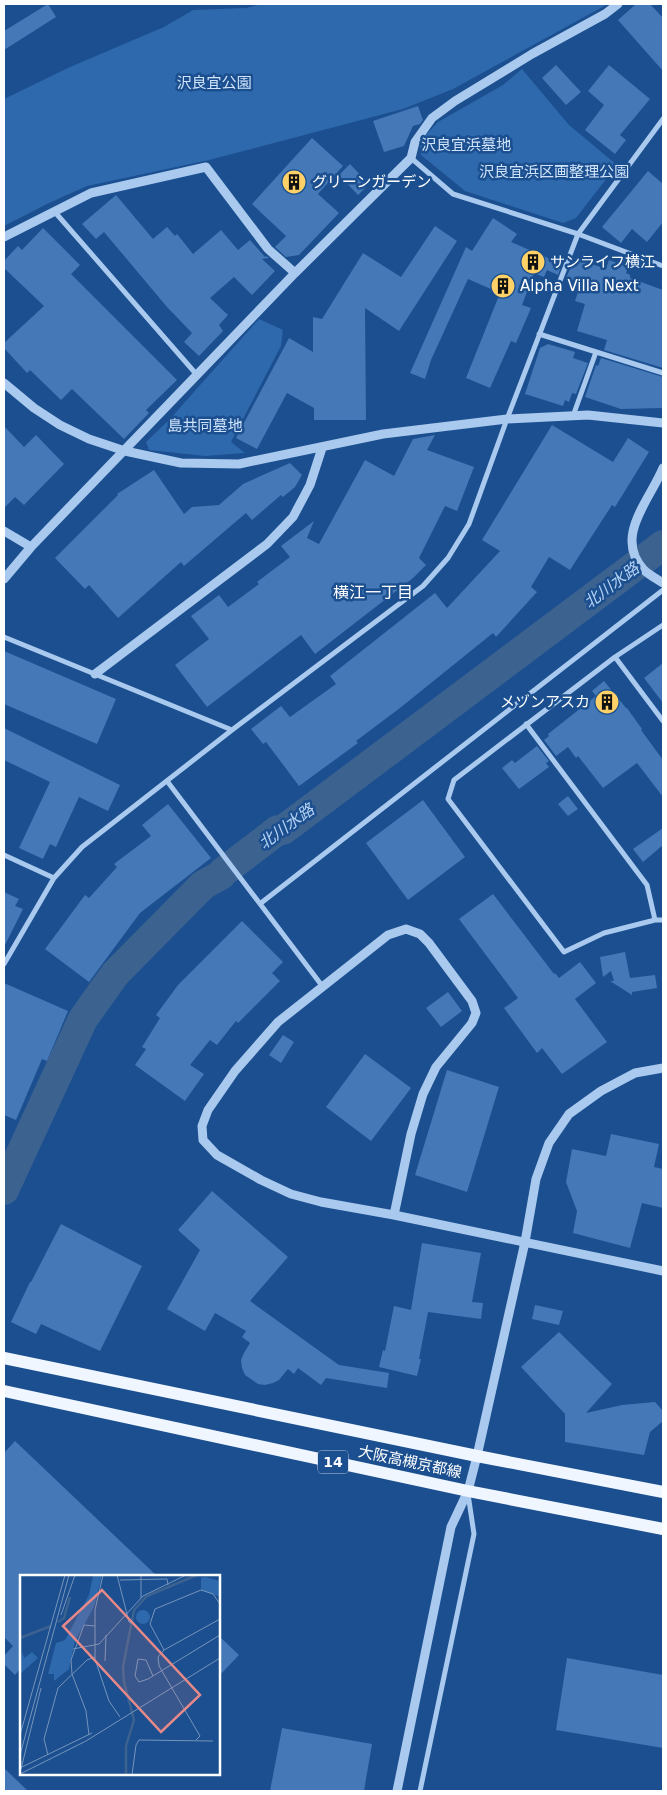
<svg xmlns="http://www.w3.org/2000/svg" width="667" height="1795" viewBox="0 0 667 1795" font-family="'DejaVu Sans','Noto Sans JP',sans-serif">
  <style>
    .green { fill: #2e69ad }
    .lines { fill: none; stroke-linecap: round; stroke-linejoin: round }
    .river { stroke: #3c6290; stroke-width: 30 }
    .building { fill: #4478b7 }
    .minor { stroke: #a9c9ee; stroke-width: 5 }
    .tertiary { stroke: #a9c9ee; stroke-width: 9 }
    .primary { stroke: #f0f6ff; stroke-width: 12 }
    .labels { text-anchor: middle; stroke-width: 5; stroke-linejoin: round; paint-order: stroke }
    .shield { fill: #1b4f8f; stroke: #bbcadd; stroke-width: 1 }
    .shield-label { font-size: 14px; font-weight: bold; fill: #fff }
    .park-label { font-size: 15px; fill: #cfe3fa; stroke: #1b4f8f }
    .poi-label { font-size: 15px; fill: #fff; stroke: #1b4f8f; text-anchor: start }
    .street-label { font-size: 15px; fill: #fff; stroke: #1b4f8f }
    .water-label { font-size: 16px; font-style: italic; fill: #b5d3f5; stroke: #1b4f8f }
    .neighbourhood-label { font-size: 16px; fill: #fff; stroke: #1b4f8f }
    .inset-river { fill: none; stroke: #3c6290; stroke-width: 2.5 }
    .inset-road { fill: none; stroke: #7695bc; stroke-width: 1 }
    .view { fill: #e88989; fill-opacity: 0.15; stroke: #e88989; stroke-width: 2.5 }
    .inset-edge { fill: none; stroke: #fff; stroke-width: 2.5 }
  </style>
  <rect width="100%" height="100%" fill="#1b4f8f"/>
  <!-- green -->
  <path class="green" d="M262,4H608L453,89L403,109L209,160L87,186L47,204L4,226V99L70,67L164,27L193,10L246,8Z
    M522,69L569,125L617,165L576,218L563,223L465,191L421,155L420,147L423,138L438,122L503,85Z
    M259,319L283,330L281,346L231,442L245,453L205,456L149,450L146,442L169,420Z"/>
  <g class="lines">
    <!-- river -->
    <path class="river" d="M4,1190L83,1019L115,974L203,885L221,875L223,872L278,830H283L663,545"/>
  </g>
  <!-- building -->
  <path class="building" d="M48,4L56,17L4,50V31Z
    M636,4H650L663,18V71L618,20Z
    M556,65L581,92L566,105L542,78Z
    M609,65L650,99L620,135L626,140L615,154L585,130L604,105L588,91Z
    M418,106L423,120L420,124L413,126L404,146L384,152L373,121Z
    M312,138L343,166L318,194L339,213L299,255L286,257L275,247L286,236L252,204Z
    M350,164L369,184L358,195L339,175Z
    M648,171L663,184V222L647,242L632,229L621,243L602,227Z
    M116,195L153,239L167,227L175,236L177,234L193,254L221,230L238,250L250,240L265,257L266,256L269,258L262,259L275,271L252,295L234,277L210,298L228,315L219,325L223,331L199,356L184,342L192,333L167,307L104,232L96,239L82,224Z
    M493,218L517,234L511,242L562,264L558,275L547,270L544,277L534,273L522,305L531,308L516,343L511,341L490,388L466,378L500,293L468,279L431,360L425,379L410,373L466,247L472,251Z
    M435,226L457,241L399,331L365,308L366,420H314V408L287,393L257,449L236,438L289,338L313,352V317L322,319L363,253L401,277Z
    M43,228L80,265L71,274L177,380L146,410L149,413L124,439L72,389L61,400L30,370L27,373L4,348V343L44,306L4,268V261L18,246L22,250Z
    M575,258L606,269L609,260L628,267L626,273L630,275V278L663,290V368L604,350L607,340L577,331L585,304L575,301L578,292L574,290L577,282L566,278Z
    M548,344L575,352L573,358L588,363L576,394L572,393L569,402L565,400L563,406L525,394L540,348Z
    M601,358L663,377V408L621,409L585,397L596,365L598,366Z
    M552,425L613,462L628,438L649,452L615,507L612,505L570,570L549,557L531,587L537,592L496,637L493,633L400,708L356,741L358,743L299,786L266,742L263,744L251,729L281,706L290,717L336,684L330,676L435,593L447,608L500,551L482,540Z
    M4,426L24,447L36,435L64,464L24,505L15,497L4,508Z
    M435,435L427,450L474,467L457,511L445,506L419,558L426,565L413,578L315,654L301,635L207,707L175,665L209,639L191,616L219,595L228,607L259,584L257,582L290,557L281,546L314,521L307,538L319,544L365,460L394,476L413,439Z
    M290,463L302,475L295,487L283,497L281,495L252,520L246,513L184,566L181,562L118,618L89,585L85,589L55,558L118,495L117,494L154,470L184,514L192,507L219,505L243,484Z
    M4,651L116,699L97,744L4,704Z
    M663,663V703L644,678Z
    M604,681L626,708H627L642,729L641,730L663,760V797L637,763L603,788L578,756L576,758L568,747L556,756L544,740L549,736L548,734L596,696L592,691Z
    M4,728L120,785L108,811L79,797L56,847L50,844L43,859L19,848L50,782L4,760Z
    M537,746L549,761L546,763L549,767L519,789L502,768L512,760L515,763Z
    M568,796L578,809L568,816L558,804Z
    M423,800L465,857L408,900L366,843Z
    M168,804L211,858L140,913L89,982L45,949L85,895L89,898L117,867L114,864L151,836L142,825Z
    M663,828V845L643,862L633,849Z
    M4,892L19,899L15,906L23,909L4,947Z
    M493,894L554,974L555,973L559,978L580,962L596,983L575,999L607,1042L562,1074L542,1048L537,1053L504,1008L518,998L459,919Z
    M242,921L283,962L272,973L280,981L238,1023L236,1021L217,1045L210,1040L190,1065L204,1074L185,1101L135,1065L146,1049L142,1047L160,1018L156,1015L178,985Z
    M625,952L630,978L655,975L657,988L632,992V995L610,981H614L611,971L603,977L600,957Z
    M4,983L68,1011L47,1061L42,1059L16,1120L4,1115Z
    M448,992L462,1011L441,1027L426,1008Z
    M283,1035L294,1042L281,1063L269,1055Z
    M365,1054L411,1088L371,1141L326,1107Z
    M447,1070L499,1087L467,1192L415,1175Z
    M611,1134L659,1144L654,1167L663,1169V1208L642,1203L630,1248L573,1233L577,1211L566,1182L572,1149L606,1156Z
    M212,1191L288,1257L250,1301L339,1365L389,1373L387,1388L326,1378L321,1385L298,1368L294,1374L288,1369L279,1380L273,1383L265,1385L258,1384L245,1375L242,1368L241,1360L244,1353L250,1343L242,1337L246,1331L215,1313L205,1331L167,1309L200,1250L178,1230Z
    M61,1224L142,1266L100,1351L41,1324L36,1334L11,1322L30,1282H31Z
    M422,1243L481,1253L472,1302L483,1303L481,1319L428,1312L419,1359H421L417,1376L379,1367L383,1350L385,1351L394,1306L411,1310Z
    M535,1305L563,1311L559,1325L532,1319Z
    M559,1332L612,1384L586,1413L622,1405L655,1402L663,1411V1421L650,1432L644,1455L565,1442V1414L521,1367Z
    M15,1441L157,1576H21V1668L15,1675L4,1664V1656L13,1646L4,1637V1453Z
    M219,1636L239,1655L219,1676Z
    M567,1658L663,1675V1748L556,1730Z
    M282,1728L372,1744L364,1791H270Z
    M4,1768L28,1791H4Z"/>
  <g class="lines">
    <!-- minor -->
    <path class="minor" d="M411,158L453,194L578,234L663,266
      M54,211L197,375
      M539,334L663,373
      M573,416L596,352
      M663,625L615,657L454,780L448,799L564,952L604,933L655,920H663
      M4,637L232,730
      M615,657L663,721
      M526,724L647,885L655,920
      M167,781L323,987
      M4,855L54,878
      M261,903L663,590
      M4,964L54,878L82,847L232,730L423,586L448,558L469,524L507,419L578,234L663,119
      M420,1791L474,1534L468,1494"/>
    <!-- tertiary -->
    <path class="tertiary" d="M4,237L91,193L206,167L268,249L295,273
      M4,383L34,408L60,425L89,439L125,451L181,463L239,464L383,434L507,419L588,415L663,423
      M663,468C650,500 613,537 644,570C649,575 657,579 663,583
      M4,531L31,547
      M4,579L31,547L295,273L411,158L415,142L432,118L455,101L532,54L605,14L618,4
      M95,674L267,544L293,517L310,485L322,448
      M394,1215L411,1134L423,1094L436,1067L472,1023L476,1013L472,1001L429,943L420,934L406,929L388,935L278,1022L235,1071L208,1110L202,1126L203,1140L217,1155L261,1180L291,1194L321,1202L394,1215L663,1271
      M397,1791L451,1527L468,1491L477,1456L525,1242L536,1179L549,1143L569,1114L601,1091L635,1073L663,1068"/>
    <!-- primary -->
    <path class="primary" d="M4,1358L477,1456L663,1492
      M4,1391L468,1491L663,1529"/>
  </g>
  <!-- icons -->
  <defs>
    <symbol id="building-disc" viewBox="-11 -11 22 22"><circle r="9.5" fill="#ffd166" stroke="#1b4f8f"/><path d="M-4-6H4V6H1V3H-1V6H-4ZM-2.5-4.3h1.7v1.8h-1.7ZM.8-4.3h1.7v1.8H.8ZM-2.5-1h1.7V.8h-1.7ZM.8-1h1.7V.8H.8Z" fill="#111"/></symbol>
  </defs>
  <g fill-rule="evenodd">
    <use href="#building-disc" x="280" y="168" width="28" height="28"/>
    <use href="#building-disc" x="519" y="248" width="28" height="28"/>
    <use href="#building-disc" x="489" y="272" width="28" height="28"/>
    <use href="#building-disc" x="593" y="688" width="28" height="28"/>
  </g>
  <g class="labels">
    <!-- shield labels -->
    <rect class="shield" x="318" y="1450.5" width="30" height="23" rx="4"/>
    <g class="shield-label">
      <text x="333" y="1467">14</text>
    </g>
    <!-- park labels -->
    <g class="park-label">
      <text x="214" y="88">沢良宜公園</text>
      <text x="466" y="150">沢良宜浜墓地</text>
      <text x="554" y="177">沢良宜浜区画整理公園</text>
      <text x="205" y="431">島共同墓地</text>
    </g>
    <!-- poi labels -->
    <g class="poi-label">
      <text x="312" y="187">グリーンガーデン</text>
      <text x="550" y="267">サンライフ横江</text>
      <text x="520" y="291">Alpha Villa Next</text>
      <text x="590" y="707" text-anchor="end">メゾンアスカ</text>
    </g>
    <!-- street labels -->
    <g class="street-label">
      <text transform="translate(410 1462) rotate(12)" y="5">大阪高槻京都線</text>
    </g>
    <!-- water labels -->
    <g class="water-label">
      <text transform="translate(611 585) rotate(-37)" y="6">北川水路</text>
      <text transform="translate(286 826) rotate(-36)" y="6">北川水路</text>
    </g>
    <!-- neighbourhood labels -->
    <g class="neighbourhood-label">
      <text x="373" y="598">横江一丁目</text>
    </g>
  </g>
  <!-- overview -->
  <g transform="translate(20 1575)">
    <rect width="200" height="200" fill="#1b4f8f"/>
    <path d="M82,0L74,32L55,66L49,94L34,106V99H28L36,68L45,65L69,20L73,1ZM185,2L200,6V22L181,15V3ZM116 42a7 7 0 1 1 14 0a7 7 0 1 1-14 0ZM2,76L4,83L12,77L18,83L0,99Z" fill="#2e69ad"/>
    <path class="inset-river" d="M38,47L44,43L50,22M0,63L31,51M106,200V171L114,145L104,107L103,92L114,35L127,21L177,0"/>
    <path class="inset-road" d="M83,0L75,35V84L89,126L100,142M97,0L109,47L114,49M121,0V23M100,5L147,4L148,10M41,40L55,0M53,74L79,69L123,21L166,0M144,75L130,49L135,34L181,15L193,19L200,29M85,86L86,60M133,101L126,85L118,84L115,101L119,107L128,104L200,60M0,160L45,0M69,160L66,136L52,99L51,85L64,50L75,51M176,165L180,161L139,91L138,82L144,75L200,44M0,180L49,0M28,180L24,164L38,113L67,85L75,82M0,193L72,158M1,194L21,113M0,199L66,166L200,83M112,200L116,170L119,165L193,166"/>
    <path class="view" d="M82,15L180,120L141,157L43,51Z"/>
    <rect width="200" height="200" class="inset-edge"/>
  </g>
  <!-- border -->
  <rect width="667" height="1795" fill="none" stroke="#ffffff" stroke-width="10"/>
</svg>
